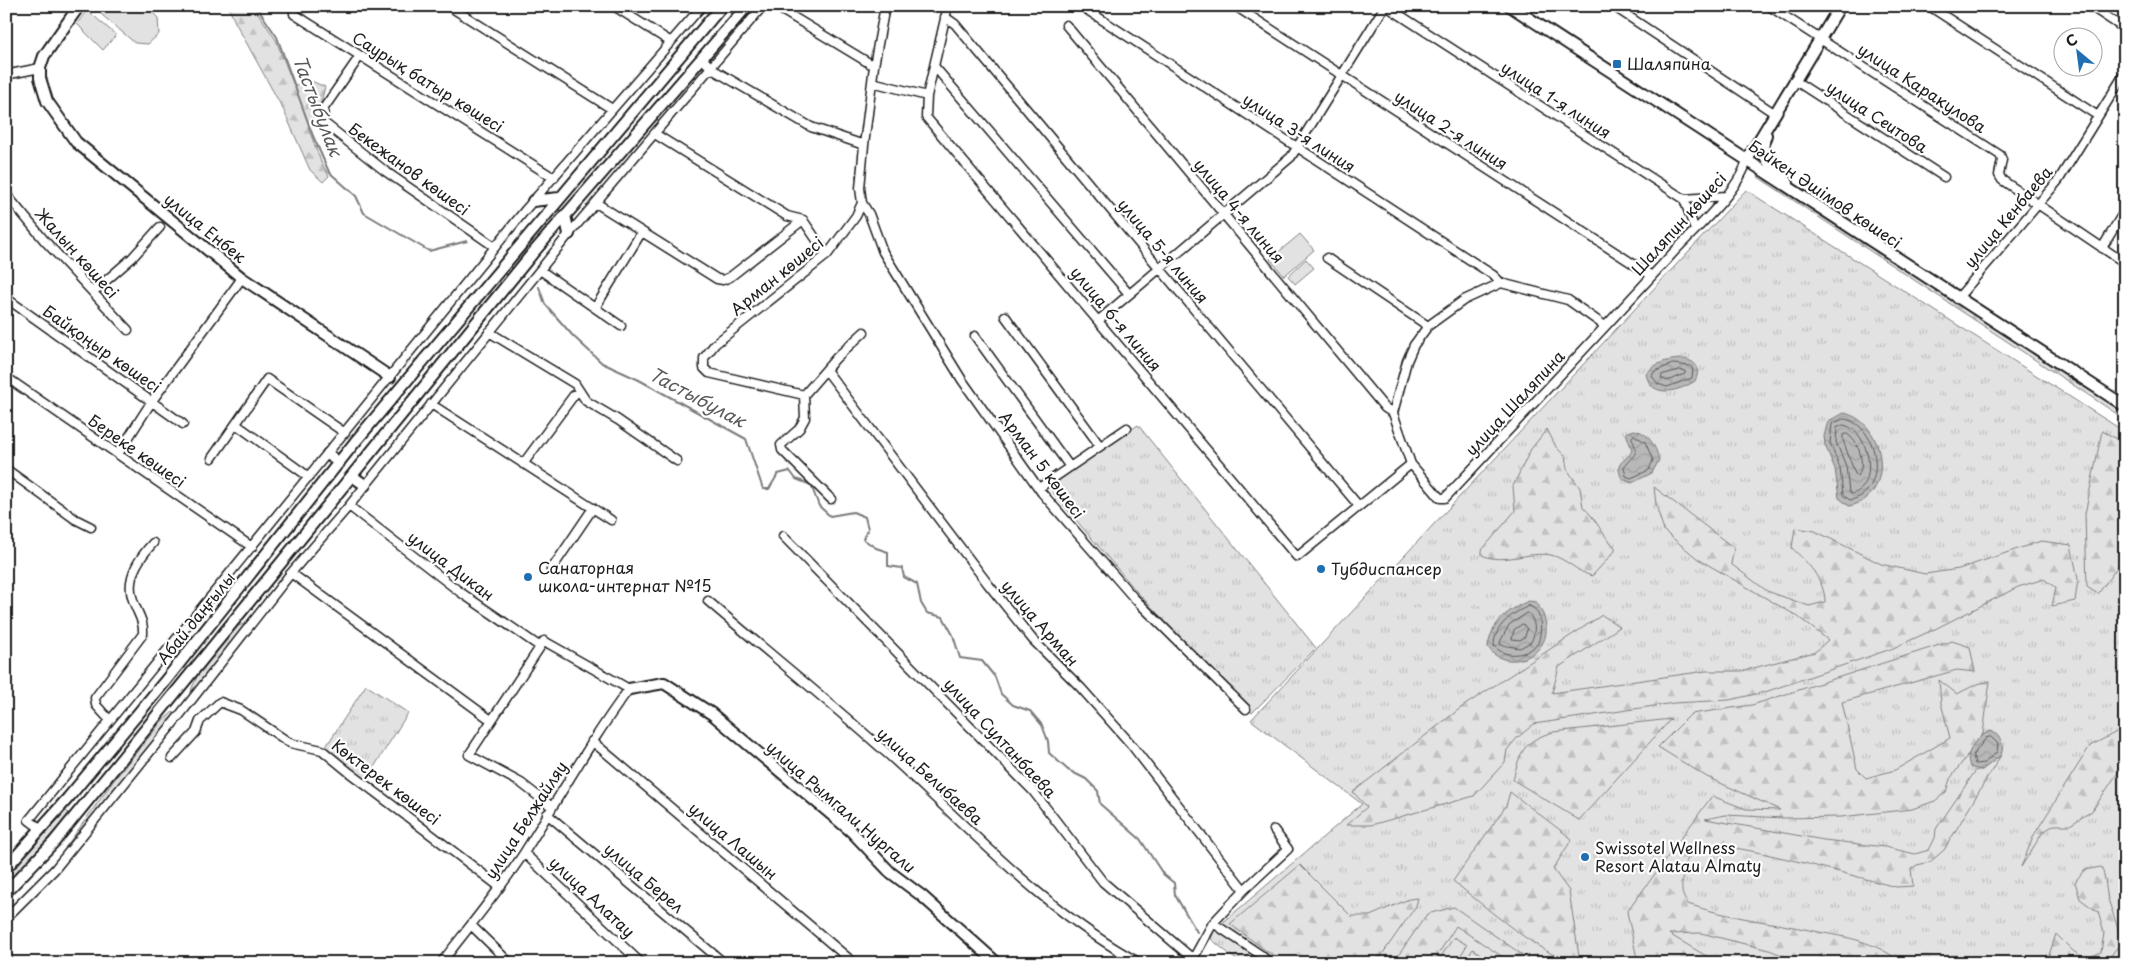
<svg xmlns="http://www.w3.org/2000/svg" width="2131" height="969" viewBox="0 0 2131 969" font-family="'Playpen Sans',sans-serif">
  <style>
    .grass { fill: url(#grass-tufts); stroke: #7f7f7f }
    .forest { fill: url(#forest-firs); stroke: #7f7f7f }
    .pitch { fill: #e2e2e2; stroke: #7f7f7f }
    .water { fill: url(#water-waves); stroke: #7a7a7a }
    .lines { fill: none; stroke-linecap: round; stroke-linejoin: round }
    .shore { stroke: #5a5a5a; stroke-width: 1 }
    .stream { stroke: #7a7a7a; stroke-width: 2 }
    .street-casing { stroke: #1c1c1c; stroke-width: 11 }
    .secondary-casing { stroke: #1c1c1c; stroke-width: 14 }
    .street { stroke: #fff; stroke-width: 8 }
    .secondary { stroke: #fff; stroke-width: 10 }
    .poi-dot { fill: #1f6fb2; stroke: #fff; stroke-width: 2 }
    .labels { text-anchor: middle; stroke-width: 4.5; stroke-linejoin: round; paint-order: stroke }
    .poi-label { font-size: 16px; fill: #1c1c1c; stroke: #fff; text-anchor: start }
    .street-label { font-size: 16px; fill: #1c1c1c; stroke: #fff }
    .water-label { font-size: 18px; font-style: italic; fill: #5a5a5a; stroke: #fff }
  </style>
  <defs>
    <pattern id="grass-tufts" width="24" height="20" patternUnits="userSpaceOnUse" patternTransform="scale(1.25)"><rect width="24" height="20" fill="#e2e2e2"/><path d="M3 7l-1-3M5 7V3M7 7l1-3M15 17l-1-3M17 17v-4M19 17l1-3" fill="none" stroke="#c1c1c1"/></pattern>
    <pattern id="forest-firs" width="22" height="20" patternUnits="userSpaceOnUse" patternTransform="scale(1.25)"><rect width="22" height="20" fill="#e2e2e2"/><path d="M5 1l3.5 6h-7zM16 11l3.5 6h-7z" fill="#c1c1c1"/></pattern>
    <pattern id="water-waves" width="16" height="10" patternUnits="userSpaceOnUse" patternTransform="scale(1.25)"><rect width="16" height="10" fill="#b8b8b8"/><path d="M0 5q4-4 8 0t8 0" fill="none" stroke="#9e9e9e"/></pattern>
  </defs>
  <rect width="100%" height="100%" fill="#fff"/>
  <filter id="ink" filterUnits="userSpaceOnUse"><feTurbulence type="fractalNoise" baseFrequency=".02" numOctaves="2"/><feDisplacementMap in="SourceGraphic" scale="10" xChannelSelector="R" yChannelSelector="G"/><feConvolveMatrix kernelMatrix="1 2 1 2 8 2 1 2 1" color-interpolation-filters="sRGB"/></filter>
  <g filter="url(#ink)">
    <!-- grass -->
    <path class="grass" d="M1746,190L2125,432V963H1240L1211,939L1214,930L1362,804L1251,720Z
      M1138,425L1316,648L1252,713L1137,592L1048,487Z
      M244,624L246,626L194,692L191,690L198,674L238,626Z
      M366,685L408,713L364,783L325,748Z
      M173,712L175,715L65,848L114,780L162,721Z
      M66,811L70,814L6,884V876Z"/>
    <!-- forest -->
    <path class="forest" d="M228,6H252L256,10L276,40L294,86L307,79L325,87L321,102L308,127L321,162L329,176L323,182L310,170L284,111L235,22Z
      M1759,174L2118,409L2117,414L1758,177Z
      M1547,429L1556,447L1565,456L1567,469L1580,488L1583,507C1596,518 1601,534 1615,547V551L1592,576C1577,572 1567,559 1551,555C1528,551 1503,565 1482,555V550L1515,511L1513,486L1531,449Z
      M2102,431L2125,443V556L2098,594L2087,587L2085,514Z
      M1654,487L1734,548L1731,564L1767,591L1809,606L1825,602C1825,580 1807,562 1792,548L1795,528L1815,531L1881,564L1925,574L1959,569L2041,541L2071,545L2078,579L2075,601L2052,606L2056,588L2044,579L2018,587L1935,629L1891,649L1765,692L1729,700L1674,703L1534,724L1517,738L1507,750L1505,762L1474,796L1371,825H1346L1367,807L1353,792L1462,707L1602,615L1620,627L1559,667L1552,693L1706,671H1742L1815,652L1828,640L1797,616L1698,559L1664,531L1656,505Z
      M1952,641L1970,647L1975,672L1957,670L1842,702L1857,769L1866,778L1895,770L1950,738L1941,703L1939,680L1957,694L1977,684L1990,681L1983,734L1950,779L1946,792L1935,801L1912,809L1841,817L1783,818L1726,815L1705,819L1824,840L1885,847L1915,854L1929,850L1935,838L1936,829L1976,770H1982L2001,755L1944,850L1930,862L1917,865L1911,869L1913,886L1896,887C1864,879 1721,838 1699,846C1686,850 1681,878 1682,890C1682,895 1685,900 1688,904C1728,918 1772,922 1814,931C1849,938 1873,940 1902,963H1803L1769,950L1701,933L1669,934L1708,957L1725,963H1638L1627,912L1712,796L1746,809L1780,810L1707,777L1658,747L1691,714L1752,705Z
      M1671,719L1579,820L1513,780C1520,752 1523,741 1553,732Z
      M2125,725V762L2092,811L2070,825H2054L2043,832L2021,867L2034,835L2090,746L2124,728Z
      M1510,792L1572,839L1553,869L1569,891L1580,963C1548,963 1480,902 1453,881L1506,806Z
      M2124,814L2125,852L2117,856Z
      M1300,865L1351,916H1370L1409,899L1418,898L1416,906L1376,963H1283L1230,924Z
      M2101,867C2107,879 2105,890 2109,902C2114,918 2119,927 2120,944L2105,963H2040L2049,955L2056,934L2073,951L2086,959L2101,952L2104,933L2098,912L2080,899L2075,882L2084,870Z
      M1454,907L1534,963H1512L1456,926L1435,959L1439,963H1393L1427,914Z"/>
    <!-- pitch -->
    <path class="pitch" d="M98,6H146L158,18L159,34L148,44L135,43L102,15Z
      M87,10L116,35L103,50L77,24Z
      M1300,234L1314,250L1284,276L1270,259Z
      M1306,259L1314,268L1295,284L1288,276Z
      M1454,937L1467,945L1456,963H1446L1440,958Z
      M1473,949L1486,958L1482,963H1464Z"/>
    <!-- water -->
    <path class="water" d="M1680,359C1694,359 1702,367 1695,381C1680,391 1651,400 1646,374C1654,363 1667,360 1680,359Z
      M1844,413C1887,422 1896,498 1849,506L1839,498L1835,469L1825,445L1824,436L1828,421Z
      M1634,430C1648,432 1656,446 1659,460L1652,473L1632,483L1622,479C1613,459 1626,464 1632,450L1626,433Z
      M1529,601L1536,602C1571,651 1506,678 1488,647C1491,623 1508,609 1529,601Z
      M1992,731C2001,737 2005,744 2001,755L1982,770L1972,768C1960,756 1979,733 1992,731Z"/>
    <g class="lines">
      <!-- shore -->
      <path class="shore" d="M1673,364L1691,366L1693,370L1692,378L1667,387L1658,384L1652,376L1654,372Z
        M1680,370L1685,371V374L1667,381L1661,378L1662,375Z
        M1844,419C1880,424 1889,494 1850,500L1843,495L1840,468L1830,443L1832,424Z
        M1844,425C1871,431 1879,488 1852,494L1849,492L1846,466L1836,442L1837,428Z
        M1847,434C1859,441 1866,464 1858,476L1855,474L1843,440V435Z
        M1634,435L1645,442L1653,460L1649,470L1631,478L1626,476L1624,467C1633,453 1640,458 1632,438Z
        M1529,606C1543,609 1542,633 1538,643C1528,656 1505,659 1494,646C1494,626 1512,613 1529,606Z
        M1528,613C1536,620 1536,633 1531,642L1520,648L1501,645L1500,642L1509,625Z
        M1523,624L1527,629L1525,637L1520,640L1512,639L1514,630Z
        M1991,737L1998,744L1997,752L1984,763L1975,764L1973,755L1986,738Z"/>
      <!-- stream -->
      <path class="stream" d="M256,6L277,37L313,136L329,172L356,196L364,213L429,251L467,241
        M539,287L545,304L573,336L602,363L639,380L746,439L763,489H769L778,474L790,471L796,479L811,485L819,506L830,516L853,512L865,517L868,529L863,539L876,548L888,552V566L902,568L904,577L917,584L921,603L927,613L943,617L953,635L960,658L982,661L995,677L1001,694L1013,705L1030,711L1042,725L1048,741L1049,753L1068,770L1086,779L1098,791L1100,804L1140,839L1163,874L1174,883L1175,895L1197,932"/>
      <defs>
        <path id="street" d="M294,6V14L554,178
          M449,6L612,109
          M614,6L671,42
          M775,6L874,66
          M948,6L927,96L926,117L1297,557L1411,464
          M1081,6L1493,275L1501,283
          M1235,6L1652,276
          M1386,6L1684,199L1695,230
          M1613,6L1774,113
          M1769,6L2000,155L2002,160L1999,175L2002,180L2125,263
          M1929,6L2098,116
          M2090,6L2125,29
          M945,17L955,24L1358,505
          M1066,25L1385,408L1393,413
          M360,56L324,108L323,122L385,171L495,247
          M703,59L712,69L811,127L864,145
          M934,66L1129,294
          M6,78L10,74L40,68
          M1794,80L1944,177
          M872,82L927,96
          M655,134L787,216L803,220
          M6,194L44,240L128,330
          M1684,199L1726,196
          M596,203L717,279L723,280L730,277L803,220
          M862,203L869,214L883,252L962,380L1042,493L1133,597L1246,709
          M803,220L827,255
          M2102,248L2125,210
          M1327,258L1428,326
          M540,270L621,326
          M93,292L132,258L160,227
          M6,298L183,424
          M1957,299L2058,181L2125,73
          M595,308L641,233
          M1005,316L1100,446
          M1099,320L1291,157L1385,6
          M1605,326L1568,300L1501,283L1464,300L1428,326L1414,345L1407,361L1393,413L1411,464L1440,498H1445C1521,417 1597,336 1672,254C1694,230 1740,190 1747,160
          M489,332L575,384L586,401L618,420L677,461
          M975,336L1070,467
          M826,370L988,584L1033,640L1081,688L1130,743L1244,890L1213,923L1193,959V963
          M6,377L252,547
          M804,395L709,373L704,368V358L715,344L827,255L856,216L862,203L860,188L864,145L874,66L885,6
          M431,404L611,520
          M237,425L309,477
          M118,454L152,401L242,278
          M212,458L267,379L345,433
          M523,464L574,395
          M6,469L75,519L91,527
          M1039,488L1127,428
          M831,499L782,450L781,445L799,429L805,418L804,395L836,358L864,332
          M349,506L460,592L539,646
          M783,536L1033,791L1103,882L1193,959
          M551,570L593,508
          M291,573L491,720
          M708,601C772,656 839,709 901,766C976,835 1049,914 1140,963
          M106,716L96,705L95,698L143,634C144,620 137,613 133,600C125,579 140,557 153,543
          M592,741L854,963
          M172,758L196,732L200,721L220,702L241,710L290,743L322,750L350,773L500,887
          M547,814L724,963
          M41,829L29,820L526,209L702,6
          M524,853L641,963
          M1244,890L1288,849L1274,830
          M6,918L55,869L179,716L291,573L349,506L569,234L763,6
          M1213,923L1261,955L1269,963
          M471,925L510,963
          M441,963C469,927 499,891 524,853C559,798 590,741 629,689L544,641L469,755L521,783L552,807"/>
        <path id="secondary" d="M79,6L44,56L40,68V78L47,101L76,142L242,278L390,377
          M1510,6L2125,406
          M1766,135C1757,158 1773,167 1788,183
          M1747,160L1840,6
          M533,201L559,198
          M565,215L569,234
          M328,454L339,463
          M352,476L365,485
          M629,689L664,683L712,714L852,832L890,872L922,896L997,963
          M6,868L68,798L166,680L355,442L722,6
          M6,892L54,842L532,254L747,6"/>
      </defs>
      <!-- street casing -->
      <use href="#street" class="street-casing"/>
      <!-- secondary casing -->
      <use href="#secondary" class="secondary-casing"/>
      <!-- street -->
      <use href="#street" class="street"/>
      <!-- secondary -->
      <use href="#secondary" class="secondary"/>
    </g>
  </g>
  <!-- markers -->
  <g class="poi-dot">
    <rect x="1612" y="59" width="10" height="10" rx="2.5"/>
    <circle cx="1321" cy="569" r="5"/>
    <circle cx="528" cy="577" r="5"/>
    <circle cx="1585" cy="857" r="5"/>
  </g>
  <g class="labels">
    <!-- poi labels -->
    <g class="poi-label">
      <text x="1627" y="70">Шаляпина</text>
      <text x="538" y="574">Санаторная<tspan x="538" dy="18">школа-интернат №15</tspan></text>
      <text x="1331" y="575">Тубдиспансер</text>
      <text x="1595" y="854">Swissotel Wellness<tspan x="1595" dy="18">Resort Alatau Almaty</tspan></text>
    </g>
    <!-- street labels -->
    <g class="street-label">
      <text transform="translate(428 82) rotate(32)" y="6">Саурық батыр көшесі</text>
      <text transform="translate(1922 88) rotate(33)" y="6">улица Каракулова</text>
      <text transform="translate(1556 100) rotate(33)" y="6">улица 1-я линия</text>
      <text transform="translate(1877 117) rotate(33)" y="6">улица Сеитова</text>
      <text transform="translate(1451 130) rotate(33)" y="6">улица 2-я линия</text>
      <text transform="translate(1299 133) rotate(33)" y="6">улица 3-я линия</text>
      <text transform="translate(409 169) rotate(36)" y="6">Бекежанов көшесі</text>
      <text transform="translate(1825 194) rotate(34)" y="6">Бәйкен Әшімов көшесі</text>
      <text transform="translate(1239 211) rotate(50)" y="6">улица 4-я линия</text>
      <text transform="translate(2008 217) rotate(-50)" y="6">улица Кенбаева</text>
      <text transform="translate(1679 224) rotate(-48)" y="6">Шаляпин көшесі</text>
      <text transform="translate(205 228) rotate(39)" y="6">улица Енбек</text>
      <text transform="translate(1163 251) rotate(50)" y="6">улица 5-я линия</text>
      <text transform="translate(77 253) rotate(48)" y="6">Жалын көшесі</text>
      <text transform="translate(777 276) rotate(-39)" y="6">Арман көшесі</text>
      <text transform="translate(1116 319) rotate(50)" y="6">улица 6-я линия</text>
      <text transform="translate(102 349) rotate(35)" y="6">Байқоңыр көшесі</text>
      <text transform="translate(1515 403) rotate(-47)" y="6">улица Шаляпина</text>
      <text transform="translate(137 451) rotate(35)" y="6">Береке көшесі</text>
      <text transform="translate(1042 465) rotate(53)" y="6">Арман 5 көшесі</text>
      <text transform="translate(451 566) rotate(37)" y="6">улица Дикан</text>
      <text transform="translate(196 618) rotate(-51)" y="6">Абай даңғылы</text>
      <text transform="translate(1040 623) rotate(49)" y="6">улица Арман</text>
      <text transform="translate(1000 738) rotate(47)" y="6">улица Султанбаева</text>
      <text transform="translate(930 776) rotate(42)" y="6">улица Белибаева</text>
      <text transform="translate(386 782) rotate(37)" y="6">Көктерек көшесі</text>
      <text transform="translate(841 807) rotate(41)" y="6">улица Рымгали Нургали</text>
      <text transform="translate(526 820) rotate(-57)" y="6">улица Белжайляу</text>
      <text transform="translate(733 841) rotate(40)" y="6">улица Лашын</text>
      <text transform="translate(644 878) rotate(40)" y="6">улица Берел</text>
      <text transform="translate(592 897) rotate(43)" y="6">улица Алатау</text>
    </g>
    <!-- water labels -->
    <g class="water-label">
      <text transform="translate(317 106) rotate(69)" y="6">Тастыбулак</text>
      <text transform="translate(697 398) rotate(28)" y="6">Тастыбулак</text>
    </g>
  </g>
  <!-- margin -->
  <rect width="2131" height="969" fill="none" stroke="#fff" stroke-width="25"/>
  <rect x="12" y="12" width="2106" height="944" fill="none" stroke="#1c1c1c" stroke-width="2" filter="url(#ink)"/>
  <!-- north arrow -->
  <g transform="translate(2078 52) rotate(331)"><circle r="24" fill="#ffffff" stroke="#a4a4a4"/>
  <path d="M0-4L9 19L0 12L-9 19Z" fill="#1f6fb2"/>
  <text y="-8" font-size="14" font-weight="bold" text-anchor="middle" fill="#1c1c1c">С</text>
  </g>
</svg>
